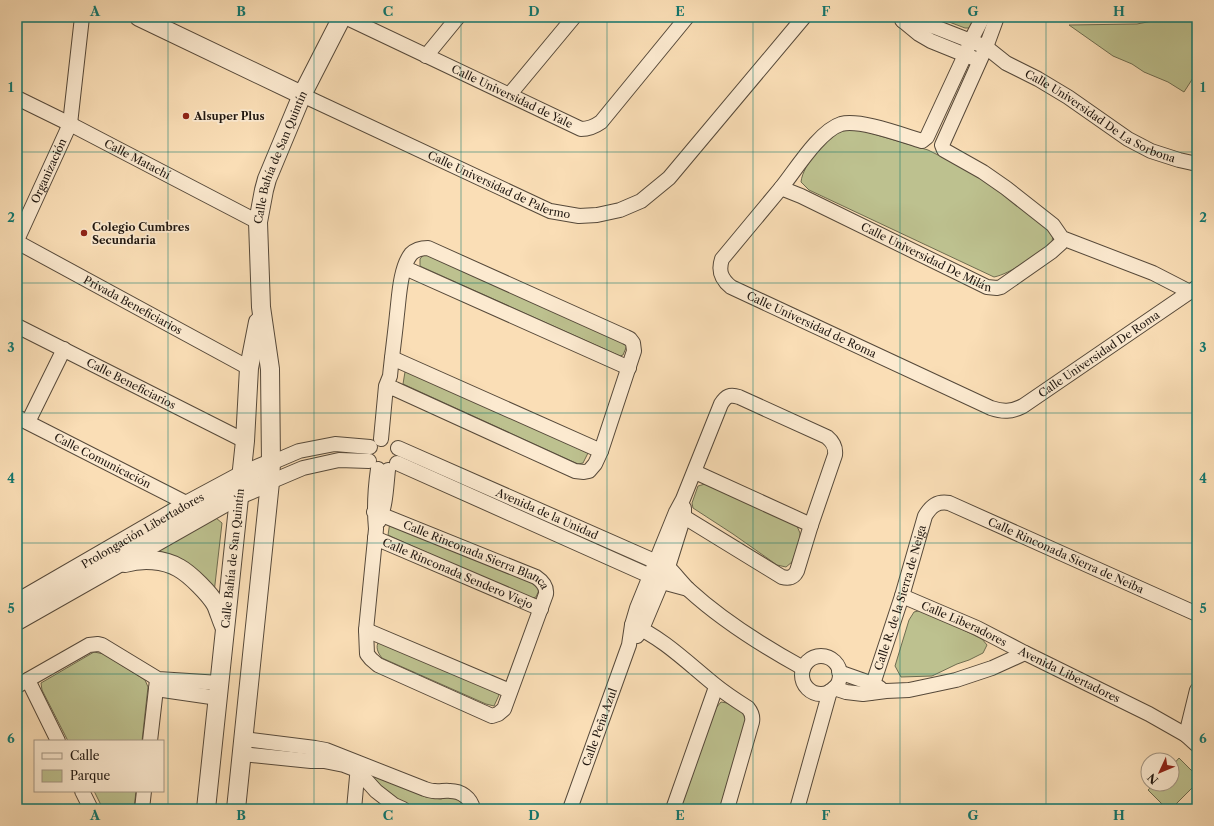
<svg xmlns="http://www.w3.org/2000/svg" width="1214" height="826" viewBox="0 0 1214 826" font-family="'Libre Caslon Text',serif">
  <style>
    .green { fill: #bdc18f; stroke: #6e6c50 }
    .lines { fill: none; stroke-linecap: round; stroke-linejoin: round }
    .minor-casing { stroke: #56493a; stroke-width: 16 }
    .tertiary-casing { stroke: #56493a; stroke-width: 20 }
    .minor { stroke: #fcead0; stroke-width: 14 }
    .tertiary { stroke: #fcead0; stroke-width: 18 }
    .grid { fill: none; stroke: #0f766e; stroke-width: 1; stroke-opacity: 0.55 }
    .poi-dot { fill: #8f2418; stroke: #fcead0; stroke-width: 1.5 }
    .labels { text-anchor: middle; stroke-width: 3.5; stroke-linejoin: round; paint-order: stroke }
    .street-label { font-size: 11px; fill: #201710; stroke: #fcead0 }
    .poi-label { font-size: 11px; font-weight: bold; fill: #201710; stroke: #fcead0; text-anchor: start }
    .neatline { fill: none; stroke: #0f766e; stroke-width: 1.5 }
    .grid-label { font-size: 13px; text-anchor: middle; font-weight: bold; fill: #0f766e }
  </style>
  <rect width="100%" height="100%" fill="#fadeb6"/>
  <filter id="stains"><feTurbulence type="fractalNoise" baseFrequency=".005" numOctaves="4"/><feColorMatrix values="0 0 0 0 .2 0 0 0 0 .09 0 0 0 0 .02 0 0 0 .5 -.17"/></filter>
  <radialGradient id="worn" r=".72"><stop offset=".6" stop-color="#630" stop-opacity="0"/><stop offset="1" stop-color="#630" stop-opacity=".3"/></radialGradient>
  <!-- green -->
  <path class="green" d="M936,17H980L972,28H965Z
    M1173,17L1197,18V34L1195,39L1193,78L1184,92L1168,82L1144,72L1132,64L1113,56L1069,25L1137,24Z
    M839,127H850L928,150L962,167L996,186L1053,231L1052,244C1038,254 1010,274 994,277L809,190L801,182C803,163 827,141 839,127Z
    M425,253L628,343L623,355L620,356L420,266V259Z
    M408,370L588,453L583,463L578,464L403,384L405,372Z
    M705,484L796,524L800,533V540L792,562L786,567L777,565L733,534L693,508L692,503L698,486Z
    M216,518L222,523L214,593L148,553Z
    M390,522L536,584L539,590L536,597L530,599L388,535Z
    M922,610L982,639L987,645L983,653L969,660L957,664L932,676L901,677L895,666L909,620L914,612Z
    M379,641L495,691L499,695L494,706L486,704L382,658C378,653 375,647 379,641Z
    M94,652L104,654L145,680L148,687L142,741H68L42,690L41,683Z
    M721,702L727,703L744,713L746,720L720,809H679L716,708Z
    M1179,758L1197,776V783L1171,809H1167L1148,790L1154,784H1172V766Z
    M370,773L426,797L441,799L452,795L462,799L470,809H417L402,802L384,790Z
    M94,791H136L134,809H103Z"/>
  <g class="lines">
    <defs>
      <g id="minor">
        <path id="s1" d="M345,17L581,129C589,129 594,127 601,122L687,17"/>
        <path id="s2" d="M983,17L971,40L965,55L927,137L922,141C902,135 860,119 841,124C819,131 795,171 781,188C761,212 742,235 722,259C718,271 721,279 731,287L991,408C1003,412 1011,412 1023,406L1197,287"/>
        <path d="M997,17L986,47L942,145L944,150L983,172L1006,188L1053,225L1062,238L1153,273L1190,292"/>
        <path d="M902,20L919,34L931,41L973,58"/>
        <path id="s3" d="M903,21H917L935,27L986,47L1006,63L1038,79L1068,97L1128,139L1151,151L1179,160L1197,164"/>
        <path d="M426,56L458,17"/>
        <path d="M510,94L574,17"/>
        <path id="s4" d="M302,95L550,211L579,216L597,215L620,210L641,201L669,178L804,17"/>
        <path id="s5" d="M17,98L70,124L258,222"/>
        <path id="s6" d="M781,188L801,196L987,287L997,288L1001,287L1051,252L1061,243L1062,238"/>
        <path id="s7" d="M17,240L70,124L82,17"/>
        <path id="s8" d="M17,242L249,368"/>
        <path d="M405,268L629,368"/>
        <path id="s9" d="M17,326L245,441"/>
        <path d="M392,358L601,451"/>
        <path id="s10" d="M17,417L188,504"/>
        <path d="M28,422L64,349"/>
        <path d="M381,439L386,386L390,376C392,355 395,335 397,314C399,298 400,268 411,254C416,249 421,248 428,248L626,337L630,339L633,343L634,351L601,451L595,464L589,471L584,472L575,471L395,389L386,386"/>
        <path id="s11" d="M398,448L668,567C675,574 682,583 689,590C723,621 763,646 803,668"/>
        <path d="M271,463L299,451L335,444L370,447"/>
        <path d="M397,463L650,576L662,582L688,589"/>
        <path d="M695,472L811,525"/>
        <path d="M270,482L303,468L339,460L369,461"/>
        <path id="s12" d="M374,512L382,515L536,577C542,581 547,586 546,594L504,709L498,714L492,716L378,665L371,659L367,654L366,630L376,529C374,509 375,490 378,469"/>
        <path d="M379,521C386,505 386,487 388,470"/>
        <path id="s13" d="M375,538L541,609"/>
        <path id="s14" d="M902,596L977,628L1025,653L1149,714L1186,735L1197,745"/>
        <path d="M632,625C662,637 690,665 715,685C726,694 737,701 748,708C752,713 753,717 752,722L727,809"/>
        <path d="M366,630L510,691"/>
        <path d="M637,636L642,629L668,567L684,516V508"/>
        <circle cx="821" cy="675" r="19"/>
        <path d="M839,672L873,684L880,688"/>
        <path d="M28,680L58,741"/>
        <path d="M17,686L89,645L98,644L102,645L158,679L220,683"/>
        <path d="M834,688L846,692L863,694L886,691L909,690L956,680L992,668L1025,653"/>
        <path d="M156,689L218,698"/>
        <path id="s15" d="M870,693L902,596L925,516C931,506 937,501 949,503L1197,614"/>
        <path d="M1186,735L1197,690"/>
        <path d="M244,739L315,748L326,750L425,789C428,790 431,791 434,791C440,792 445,790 450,791C461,791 471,798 473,809"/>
        <path d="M150,741L157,680"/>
        <path d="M242,754L311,761H324L344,765L357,770L376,791L394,805L403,809"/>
        <path d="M82,791L91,809"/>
        <path d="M142,809L144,791"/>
        <path d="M354,809L358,766"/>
        <path id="s16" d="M570,809L629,645L632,625L637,608L676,512L683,499L721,404C726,396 730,394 739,397L827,437C833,442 836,447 835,455L811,525L797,571C794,577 789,579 782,577L676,512"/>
        <path d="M673,809L716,687"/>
        <path d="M797,809L830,691"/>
      </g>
      <g id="tertiary">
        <path d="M139,17L302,95"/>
        <path d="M125,563C142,558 164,559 179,568C190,574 210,594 216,605C219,612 221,619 224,626"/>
        <path id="s17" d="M17,603L188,504L242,475L271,463"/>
        <path d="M17,621L239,495L270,482"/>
        <path id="s18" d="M206,809L245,441L249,368L258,322"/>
        <path id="s19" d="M236,809L270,482L271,463L270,369L261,307L258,222L264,190L267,179L302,95L342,17"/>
      </g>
    </defs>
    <!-- minor casing -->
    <use href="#minor" class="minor-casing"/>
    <!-- tertiary casing -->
    <use href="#tertiary" class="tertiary-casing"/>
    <!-- minor -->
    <use href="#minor" class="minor"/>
    <!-- tertiary -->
    <use href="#tertiary" class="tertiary"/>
  </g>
  <!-- grid -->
  <path class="grid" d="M168,17V809M314,17V809M461,17V809M607,17V809M753,17V809M900,17V809M1046,17V809M17,152H1197M17,283H1197M17,413H1197M17,543H1197M17,674H1197"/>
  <!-- markers -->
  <g class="poi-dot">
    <circle cx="186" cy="116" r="4"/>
    <circle cx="84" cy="233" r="4"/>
  </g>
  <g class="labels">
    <!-- street labels -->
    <g class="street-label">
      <text dy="4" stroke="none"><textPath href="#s1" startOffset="185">Calle Universidad de Yale</textPath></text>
      <text dy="4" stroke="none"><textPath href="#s3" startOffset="222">Calle Universidad De La Sorbona</textPath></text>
      <text dy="4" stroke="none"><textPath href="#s19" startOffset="658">Calle Bahía de San Quintín</textPath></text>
      <text dy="4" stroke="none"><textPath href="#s5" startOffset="135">Calle Matachí</textPath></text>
      <text dy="4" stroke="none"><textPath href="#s7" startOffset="76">Organización</textPath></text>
      <text dy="4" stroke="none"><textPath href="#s4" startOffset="217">Calle Universidad de Palermo</textPath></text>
      <text dy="4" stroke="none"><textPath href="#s6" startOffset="161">Calle Universidad De Milán</textPath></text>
      <text dy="4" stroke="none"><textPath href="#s8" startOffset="132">Privada Beneficiarios</textPath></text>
      <text dy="4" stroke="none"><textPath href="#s2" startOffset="524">Calle Universidad de Roma</textPath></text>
      <text dy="4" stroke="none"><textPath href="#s2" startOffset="847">Calle Universidad De Roma</textPath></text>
      <text dy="4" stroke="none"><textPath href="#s9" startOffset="128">Calle Beneficiarios</textPath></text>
      <text dy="4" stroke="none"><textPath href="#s10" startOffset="96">Calle Comunicación</textPath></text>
      <text dy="4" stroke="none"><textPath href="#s11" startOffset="163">Avenida de la Unidad</textPath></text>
      <text dy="4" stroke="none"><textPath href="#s17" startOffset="145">Prolongación Libertadores</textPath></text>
      <text dy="4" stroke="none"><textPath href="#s15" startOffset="343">Calle Rinconada Sierra de Neiba</textPath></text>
      <text dy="4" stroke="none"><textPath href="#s18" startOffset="252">Calle Bahía de San Quintín</textPath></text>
      <text dy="4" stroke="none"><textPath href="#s12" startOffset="111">Calle Rinconada Sierra Blanca</textPath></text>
      <text dy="4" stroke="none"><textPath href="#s13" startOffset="90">Calle Rinconada Sendero Viejo</textPath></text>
      <text dy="4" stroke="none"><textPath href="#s15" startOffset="100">Calle R. de la Sierra de Neiga</textPath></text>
      <text dy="4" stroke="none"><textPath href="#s14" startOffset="68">Calle Liberadores</textPath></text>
      <text dy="4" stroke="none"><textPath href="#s14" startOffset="185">Avenida Libertadores</textPath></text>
      <text dy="4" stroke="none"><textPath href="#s16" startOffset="87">Calle Peña Azul</textPath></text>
    </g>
    <!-- poi labels -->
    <g class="poi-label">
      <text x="194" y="120">Alsuper Plus</text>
      <text x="92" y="231">Colegio Cumbres<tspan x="92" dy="13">Secundaria</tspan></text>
    </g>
  </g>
  <!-- margin -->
  <rect width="1214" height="826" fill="none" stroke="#fadeb6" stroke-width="44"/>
  <!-- legend -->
  <rect x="34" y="740" width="130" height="52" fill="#fcead0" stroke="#a49683"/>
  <rect x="42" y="753" width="20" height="6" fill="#fcead0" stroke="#a49683"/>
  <text x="70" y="760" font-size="12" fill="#201710">Calle</text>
  <rect x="42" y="770" width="20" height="12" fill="#bdc18f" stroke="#a49683"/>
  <text x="70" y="780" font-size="12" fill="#201710">Parque</text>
  <!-- north arrow -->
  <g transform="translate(1160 772) rotate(226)"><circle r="19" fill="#fcead0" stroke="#a49683"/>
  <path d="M0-3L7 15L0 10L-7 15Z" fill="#8f2418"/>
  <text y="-6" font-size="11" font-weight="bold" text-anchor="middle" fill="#201710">N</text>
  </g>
  <rect x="22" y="22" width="1170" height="782" class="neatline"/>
  <g class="grid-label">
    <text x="95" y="16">A</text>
    <text x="241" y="16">B</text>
    <text x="388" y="16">C</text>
    <text x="534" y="16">D</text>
    <text x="680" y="16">E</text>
    <text x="826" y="16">F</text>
    <text x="973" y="16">G</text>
    <text x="1119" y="16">H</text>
    <text x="11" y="92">1</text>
    <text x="1203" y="92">1</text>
    <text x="11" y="222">2</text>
    <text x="1203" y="222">2</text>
    <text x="11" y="352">3</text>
    <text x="1203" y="352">3</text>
    <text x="11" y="483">4</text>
    <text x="1203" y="483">4</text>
    <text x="11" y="613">5</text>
    <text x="1203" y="613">5</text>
    <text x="11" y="743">6</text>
    <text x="1203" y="743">6</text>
    <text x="95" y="820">A</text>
    <text x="241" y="820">B</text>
    <text x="388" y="820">C</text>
    <text x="534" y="820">D</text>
    <text x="680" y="820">E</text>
    <text x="826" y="820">F</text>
    <text x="973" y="820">G</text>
    <text x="1119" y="820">H</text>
  </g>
  <rect width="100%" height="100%" filter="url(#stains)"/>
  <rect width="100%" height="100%" fill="url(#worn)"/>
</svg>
